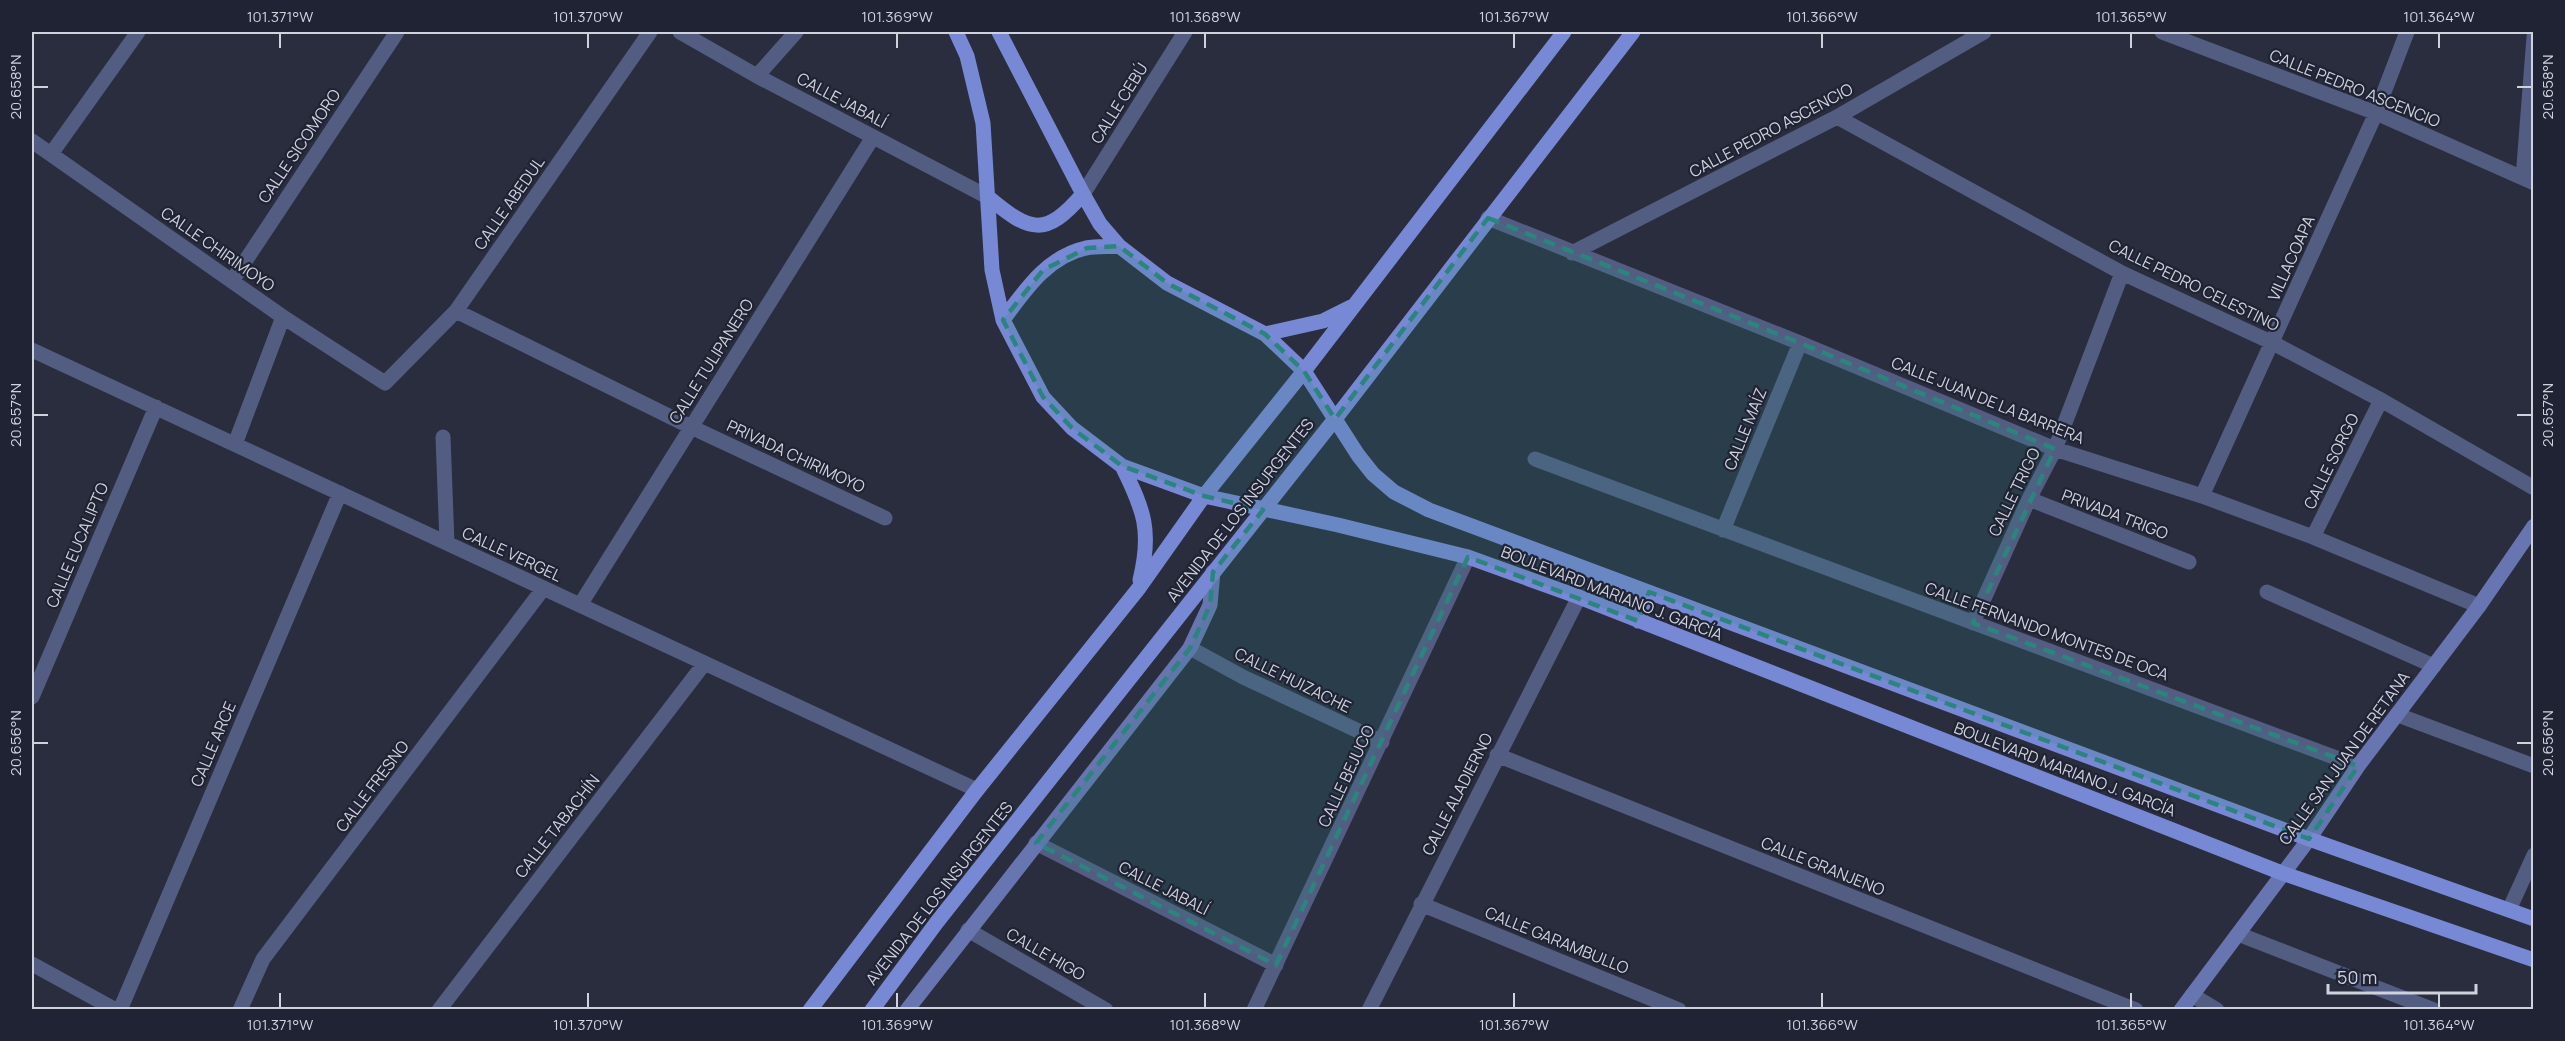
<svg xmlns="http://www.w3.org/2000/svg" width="2565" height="1041" viewBox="0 0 2565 1041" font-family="Manrope,sans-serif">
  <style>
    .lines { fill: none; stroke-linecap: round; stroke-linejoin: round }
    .street { stroke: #535d82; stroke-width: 15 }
    .secondary { stroke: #6776b1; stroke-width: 15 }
    .primary { stroke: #7789d5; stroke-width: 15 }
    .marked { fill: #2c847f; fill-opacity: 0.2; stroke: #2c847f; stroke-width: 4.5; stroke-dasharray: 12 8; stroke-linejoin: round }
    .ticks { fill: none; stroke: #cfd2dd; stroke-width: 2 }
    .labels { text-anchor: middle; stroke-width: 4.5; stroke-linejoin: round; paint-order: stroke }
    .street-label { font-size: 16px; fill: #cfd2dd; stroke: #1f2334 }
    .neatline { fill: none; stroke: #cfd2dd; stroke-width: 2 }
    .ticks-label { font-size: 15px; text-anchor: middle; fill: #cfd2dd }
  </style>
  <rect width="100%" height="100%" fill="#292d3e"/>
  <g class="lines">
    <!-- street -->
    <path class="street" d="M680,32L757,76L988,197
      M2162,32L2376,113L2534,183
      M757,76L796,32
      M1837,117L2122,273L2273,343L2381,400L2534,488
      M32,141L283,317L385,383L456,311L650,32
      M51,154L138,32
      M2523,178L2534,37
      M1083,194L1185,32
      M1488,218L1800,343L2055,449L2202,496L2313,537L2479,606
      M1572,253L1837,117L1984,32
      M232,281L397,32
      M456,311L691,427L885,518
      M32,350L977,790
      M443,437L447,543
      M235,444L283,317
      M1535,459L2358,766
      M2202,496L2376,113L2407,32
      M2029,499L2189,562
      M1723,530L1800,343
      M2313,537L2381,400
      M2267,592L2434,666
      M580,605L873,137
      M1973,623L2029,499L2055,449L2122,273
      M1190,648L1243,677L1382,742
      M32,697L156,407
      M2398,715L2534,766
      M1497,755L2136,1010
      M1036,843L1276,965
      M1421,904L1679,1010
      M2509,910L2534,855
      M968,930L1106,1010
      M2238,934L2434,1010
      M32,964L116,1010
      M2192,995L2217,1010
      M120,1010L340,493
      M240,1010L263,959L543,589
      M439,1010L704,664
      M1254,1010L1468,557
      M1369,1010L1579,597"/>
    <!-- secondary -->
    <path class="secondary" d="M907,1010L1190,648L1210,605L1213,572
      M2181,1010L2309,839L2358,766L2479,606L2534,526"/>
    <!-- primary -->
    <path class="primary" d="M956,32L967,56L983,123L992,270L1003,320L1043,397L1072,428L1122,466L1204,496L1338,525L1468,557L1579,597L2282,873L2534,960
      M999,32L1083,194L1100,224L1119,246L1167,283L1265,334L1304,371L1358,455L1373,474L1394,492L1429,510L2309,839L2534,919
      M988,197C1030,232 1045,238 1083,194
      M1003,320C1025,290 1048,256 1086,248C1097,246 1109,247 1119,246
      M1265,334L1323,321L1351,307
      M1122,466C1144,510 1152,531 1140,580
      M1638,621L1649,592
      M810,1010L977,790L1139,588L1204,496L1304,371L1564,32
      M872,1010L937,922L1335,419L1633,32"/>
  </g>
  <!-- marked area -->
  <path class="marked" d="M1488,218L1800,343L2055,449L1973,623L2358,766L2309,839L1649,592L1638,621L1468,557L1276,965L1036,843L1190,648L1210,605L1213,572L1263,510L1204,496L1122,466L1072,428L1043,397L1003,320L1043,270L1087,248L1119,246L1167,283L1265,334L1304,371L1335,419Z"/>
  <!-- ticks -->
  <path class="ticks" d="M280,33V48M588,33V48M897,33V48M1205,33V48M1514,33V48M1822,33V48M2131,33V48M2439,33V48M33,87H48M2517,87H2532M33,415H48M2517,415H2532M33,743H48M2517,743H2532M280,993V1008M588,993V1008M897,993V1008M1205,993V1008M1514,993V1008M1822,993V1008M2131,993V1008M2439,993V1008"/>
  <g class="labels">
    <!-- street labels -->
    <g class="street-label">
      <text transform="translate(2355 88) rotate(22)" y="6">CALLE PEDRO ASCENCIO</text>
      <text transform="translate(842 100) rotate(28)" y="6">CALLE JABALÍ</text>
      <text transform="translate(1119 103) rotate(-58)" y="6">CALLE CEBÚ</text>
      <text transform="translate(1771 130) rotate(-28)" y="6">CALLE PEDRO ASCENCIO</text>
      <text transform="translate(299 146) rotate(-56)" y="6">CALLE SICOMORO</text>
      <text transform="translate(509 203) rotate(-55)" y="6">CALLE ABEDUL</text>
      <text transform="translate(218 249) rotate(35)" y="6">CALLE CHIRIMOYO</text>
      <text transform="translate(2291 258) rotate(-66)" y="6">VILLACOAPA</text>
      <text transform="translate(2194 285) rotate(26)" y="6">CALLE PEDRO CELESTINO</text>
      <text transform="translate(711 361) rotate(-58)" y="6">CALLE TULIPANERO</text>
      <text transform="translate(1988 400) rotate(22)" y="6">CALLE JUAN DE LA BARRERA</text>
      <text transform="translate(1745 429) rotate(-68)" y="6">CALLE MAÍZ</text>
      <text transform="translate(796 456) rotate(25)" y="6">PRIVADA CHIRIMOYO</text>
      <text transform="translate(2331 461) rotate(-64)" y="6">CALLE SORGO</text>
      <text transform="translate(2014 492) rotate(-64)" y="6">CALLE TRIGO</text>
      <text transform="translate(1240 510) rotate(-52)" y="6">AVENIDA DE LOS INSURGENTES</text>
      <text transform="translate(2115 514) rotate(21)" y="6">PRIVADA TRIGO</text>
      <text transform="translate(77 545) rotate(-67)" y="6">CALLE EUCALIPTO</text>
      <text transform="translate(512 554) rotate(25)" y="6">CALLE VERGEL</text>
      <text transform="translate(1612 593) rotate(21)" y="6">BOULEVARD MARIANO J. GARCÍA</text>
      <text transform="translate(2047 631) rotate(20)" y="6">CALLE FERNANDO MONTES DE OCA</text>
      <text transform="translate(1293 680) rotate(26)" y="6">CALLE HUIZACHE</text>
      <text transform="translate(213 744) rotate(-67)" y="6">CALLE ARCE</text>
      <text transform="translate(2344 758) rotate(-54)" y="6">CALLE SAN JUAN DE RETANA</text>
      <text transform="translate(2065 769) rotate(21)" y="6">BOULEVARD MARIANO J. GARCÍA</text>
      <text transform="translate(1346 776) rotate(-65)" y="6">CALLE BEJUCO</text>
      <text transform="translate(372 786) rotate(-53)" y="6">CALLE FRESNO</text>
      <text transform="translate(1457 794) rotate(-63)" y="6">CALLE ALADIERNO</text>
      <text transform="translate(557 826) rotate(-52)" y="6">CALLE TABACHÍN</text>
      <text transform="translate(1823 866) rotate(22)" y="6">CALLE GRANJENO</text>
      <text transform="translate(1164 888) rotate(27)" y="6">CALLE JABALÍ</text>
      <text transform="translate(939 893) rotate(-52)" y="6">AVENIDA DE LOS INSURGENTES</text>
      <text transform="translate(1557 940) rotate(22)" y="6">CALLE GARAMBULLO</text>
      <text transform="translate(1046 954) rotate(30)" y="6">CALLE HIGO</text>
    </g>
  </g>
  <!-- border -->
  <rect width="2565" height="1041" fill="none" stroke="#1f2334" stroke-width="66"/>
  <!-- scale -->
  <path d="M2328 984v9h148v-9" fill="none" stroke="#cfd2dd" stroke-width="3"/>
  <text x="2337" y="984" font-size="18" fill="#cfd2dd" stroke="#1f2334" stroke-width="4.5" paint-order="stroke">50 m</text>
  <rect x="33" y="33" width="2499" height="975" class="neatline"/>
  <g class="ticks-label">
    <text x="280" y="22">101.371°W</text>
    <text x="588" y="22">101.370°W</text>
    <text x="897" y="22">101.369°W</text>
    <text x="1205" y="22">101.368°W</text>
    <text x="1514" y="22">101.367°W</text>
    <text x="1822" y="22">101.366°W</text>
    <text x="2131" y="22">101.365°W</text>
    <text x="2439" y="22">101.364°W</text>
    <text transform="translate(16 87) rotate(-90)" y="5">20.658°N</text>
    <text transform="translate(2548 87) rotate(-90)" y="5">20.658°N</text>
    <text transform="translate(16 415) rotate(-90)" y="5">20.657°N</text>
    <text transform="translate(2548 415) rotate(-90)" y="5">20.657°N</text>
    <text transform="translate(16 743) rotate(-90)" y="5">20.656°N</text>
    <text transform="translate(2548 743) rotate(-90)" y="5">20.656°N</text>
    <text x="280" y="1030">101.371°W</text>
    <text x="588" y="1030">101.370°W</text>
    <text x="897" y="1030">101.369°W</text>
    <text x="1205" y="1030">101.368°W</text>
    <text x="1514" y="1030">101.367°W</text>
    <text x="1822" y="1030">101.366°W</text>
    <text x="2131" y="1030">101.365°W</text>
    <text x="2439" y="1030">101.364°W</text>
  </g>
</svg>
